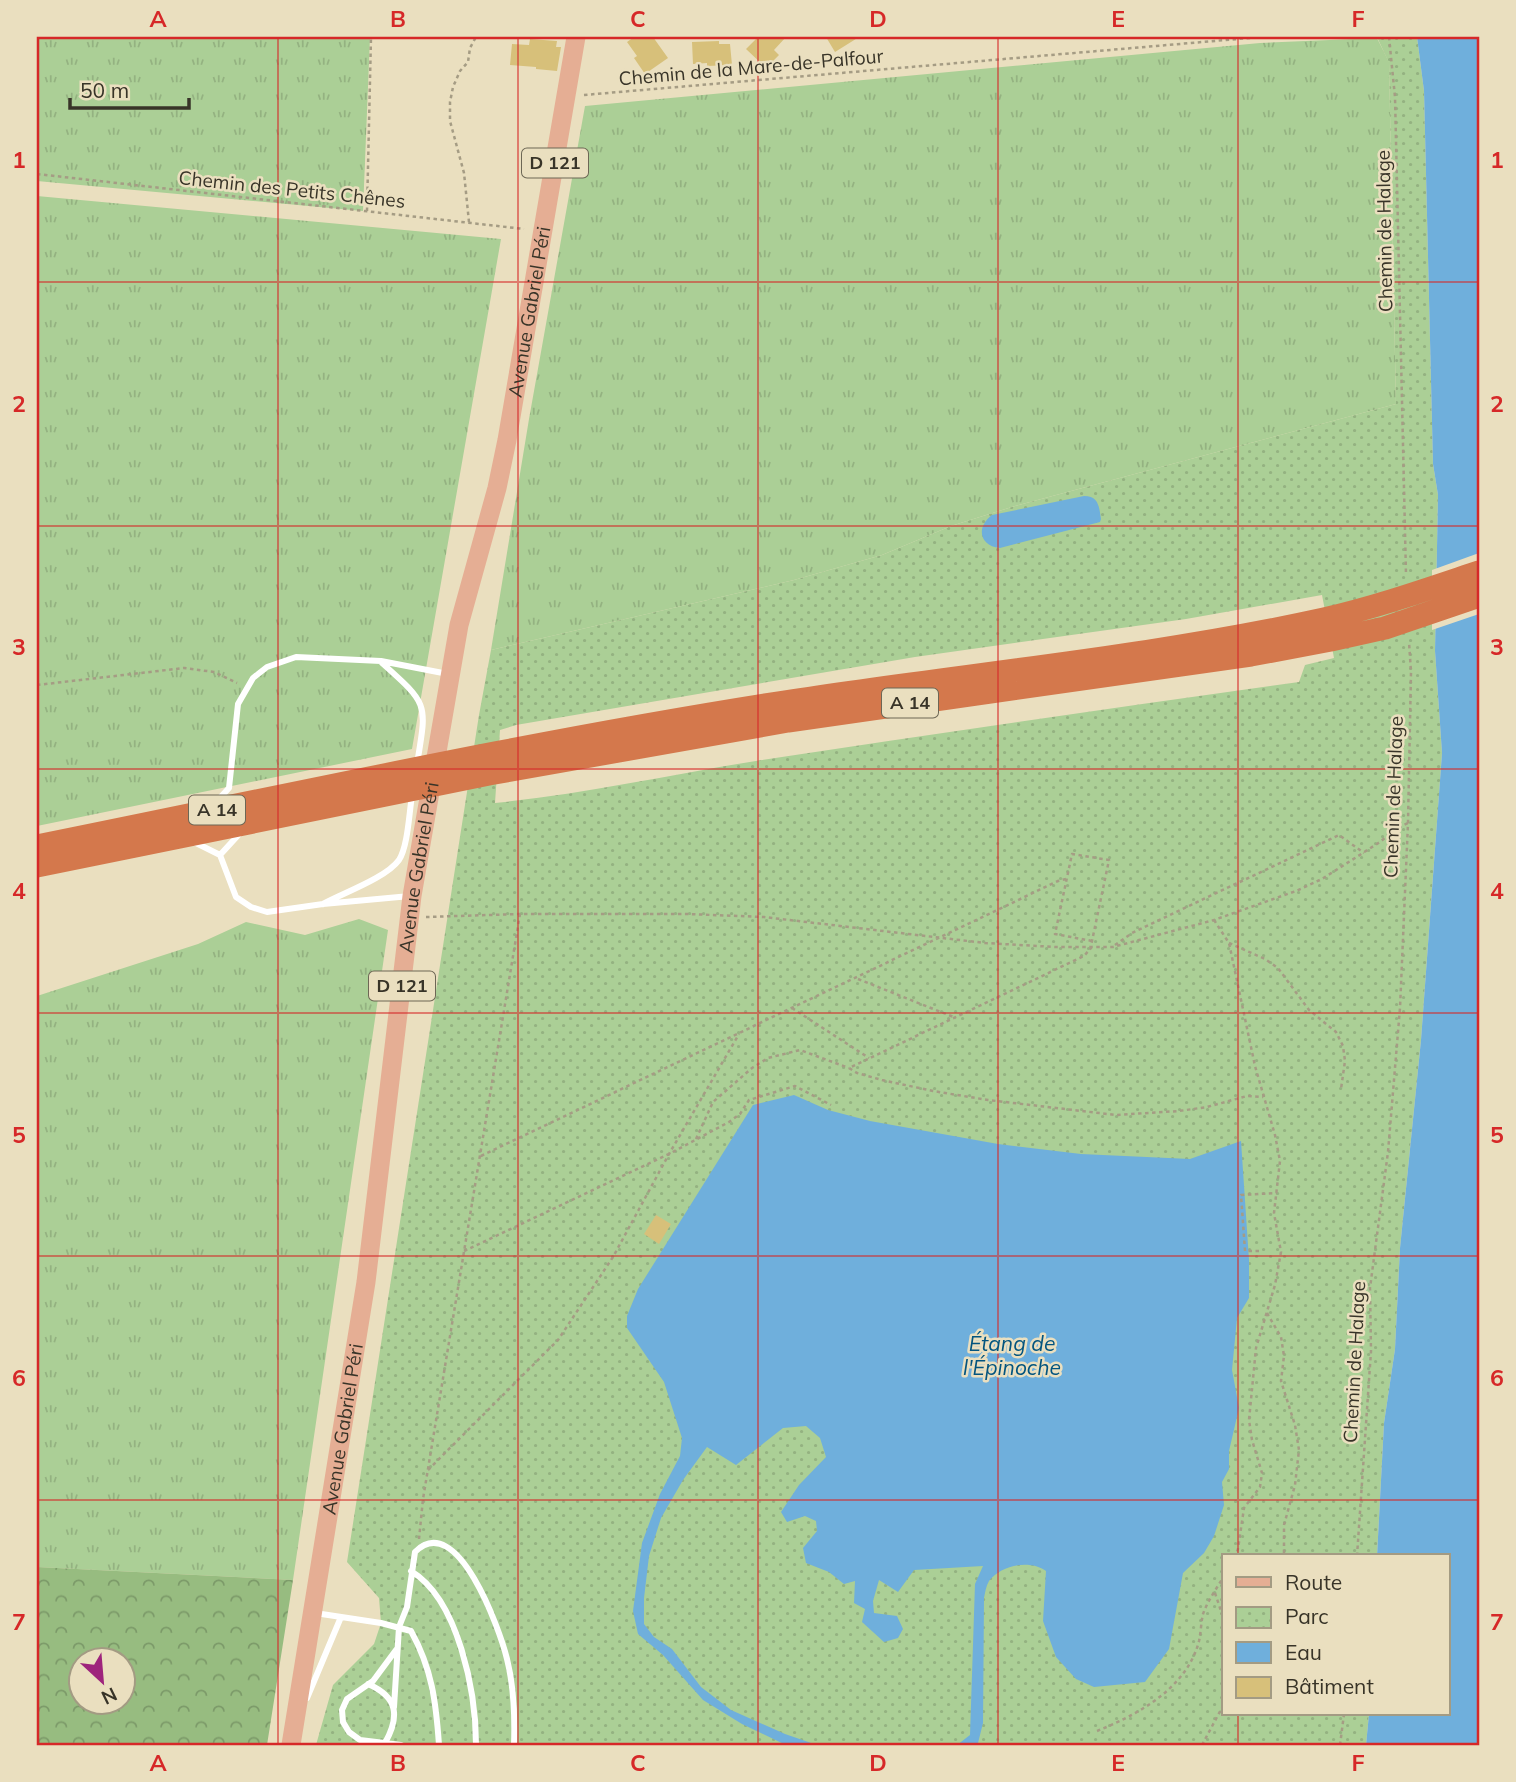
<svg xmlns="http://www.w3.org/2000/svg" width="1516" height="1782" viewBox="0 0 1516 1782" font-family="Mulish,sans-serif">
  <style>
    .grass { fill: url(#grass-tufts) }
    .forest { fill: url(#forest-crowns); fill-rule: evenodd }
    .park { fill: url(#park-dots); fill-rule: evenodd }
    .water { fill: #6fafdc }
    .pier { fill: #eadfbf }
    .building { fill: #d7c07a }
    .lines { fill: none; stroke-linecap: round; stroke-linejoin: round }
    .path { stroke: #a59c84; stroke-width: 2.5; stroke-dasharray: 3.5 3.5; stroke-linecap: butt }
    .lane { stroke: #fff; stroke-width: 6 }
    .primary { stroke: #e5ae94; stroke-width: 19 }
    .highway { stroke: #d4784c; stroke-width: 23 }
    .grid { fill: none; stroke: #d62828; stroke-width: 2; stroke-opacity: 0.55 }
    .labels { text-anchor: middle; stroke-width: 5; stroke-linejoin: round; paint-order: stroke }
    .shield { fill: #eadfbf; stroke: #6d6755; stroke-width: 2 }
    .shield-label { font-size: 18px; font-weight: bold; fill: #383428 }
    .street-label { font-size: 19px; fill: #383428; stroke: #eadfbf }
    .water-label { font-size: 21px; font-style: italic; fill: #02547f; stroke: #eadfbf }
    .neatline { fill: none; stroke: #d62828; stroke-width: 2.5 }
    .grid-label { font-size: 23px; text-anchor: middle; font-weight: bold; fill: #d62828 }
  </style>
  <defs>
    <pattern id="grass-tufts" width="24" height="20" patternUnits="userSpaceOnUse" patternTransform="scale(1.75)"><rect width="24" height="20" fill="#abcf96"/><path d="M3 7l-1-3M5 7V3M7 7l1-3M15 17l-1-3M17 17v-4M19 17l1-3" fill="none" stroke="#94b281"/></pattern>
    <pattern id="forest-crowns" width="20" height="18" patternUnits="userSpaceOnUse" patternTransform="scale(1.75)"><rect width="20" height="18" fill="#97bc80"/><path d="M2 6a3 3 0 1 1 6 0M12 15a3 3 0 1 1 6 0" fill="none" stroke="#7c9a69"/></pattern>
    <pattern id="park-dots" width="8" height="8" patternUnits="userSpaceOnUse" patternTransform="scale(1.75)"><rect width="8" height="8" fill="#abcf96"/><path d="M2 2h.1M6 6h.1" fill="none" stroke="#94b281" stroke-width="1.8" stroke-linecap="round"/></pattern>
  </defs>
  <rect width="100%" height="100%" fill="#eadfbf"/>
  <!-- grass -->
  <path class="grass" d="M37,37H370L363,211L37,181Z
    M1377,38L1389,62L1396,404L1015,506L951,526L882,555L794,580L491,650L529,419L585,106L1260,43Z
    M37,196L501,239L412,749L37,826Z
    M359,919L388,930L293,1580L37,1567V996L198,944L246,922L305,935Z"/>
  <!-- forest -->
  <path class="forest" d="M37,1567L293,1580L267,1745H37ZM80,1660H122V1702H80Z"/>
  <!-- park -->
  <path class="park" d="M1377,37H1417L1424,91L1433,464L1438,495L1435,651L1442,753L1421,1040L1400,1248L1395,1349L1384,1423L1377,1556H1224V1714H1369L1366,1745H316L333,1685L374,1644L381,1623L379,1598L347,1562L479,715L491,650L794,580L882,555L951,526L1015,506L1396,404L1389,63ZM1322,595L1334,658L1305,665L1299,682C1120,707 941,733 762,760C673,774 585,794 495,803L500,730L516,725L915,657L1186,619Z"/>
  <!-- water -->
  <path class="water" d="M1417,37H1479V1745H1366L1369,1714H1448V1556H1377L1384,1423L1395,1349L1400,1248L1421,1040L1442,753L1435,651L1438,495L1433,464L1424,91Z
    M1084,496C1099,496 1099,507 1101,519L1100,522L1000,548C979,546 976,527 992,515Z
    M794,1095L828,1110L870,1121L998,1144L1081,1154L1190,1159L1241,1141L1249,1260V1298L1237,1318L1232,1370L1239,1408L1229,1451V1469L1222,1482L1224,1505L1214,1536L1204,1553L1183,1573L1169,1649L1145,1682L1094,1687L1076,1679L1056,1657L1043,1621L1046,1571C1030,1559 1001,1565 989,1581C986,1586 985,1593 984,1598L983,1723L978,1743L975,1745H957L970,1735L975,1584L983,1566L914,1570L898,1592L879,1580L873,1601L874,1613L897,1616L903,1629L898,1638L884,1642L862,1622L865,1609L854,1603L855,1581L844,1584L829,1572L806,1563L803,1548L817,1531L816,1521L805,1516L787,1522L781,1512L799,1485L826,1457L820,1438L806,1426L783,1428L736,1465L707,1447L683,1480L661,1518L649,1556L644,1598V1624L654,1637L672,1649L701,1687L731,1710L785,1734L817,1745H786L742,1724L703,1700L663,1655L638,1634L633,1611L642,1543L660,1494L680,1456L682,1438L664,1382L627,1328V1316L638,1289L753,1105Z"/>
  <!-- pier -->
  <path class="pier" d="M1479,553V614L1432,630V570Z"/>
  <!-- building -->
  <path class="building" d="M634,37H653L668,58L645,74L634,58L637,56L627,42Z
    M758,37H786L774,50L779,55L766,68L746,49Z
    M826,37H859L835,52Z
    M530,39L557,41L556,47H561L557,71L536,69V67L510,65L512,44L529,45Z
    M719,41V44H730L732,65L707,66V63L693,64L692,42Z
    M656,1215L671,1224L659,1244L644,1234Z"/>
  <g class="lines">
    <!-- path -->
    <path class="path" d="M1389,37L1395,97L1406,575
      M584,95L1261,37
      M37,174L524,229
      M367,211L371,37
      M469,222L464,173L450,121V102L453,87L460,71L468,62L470,48L476,37
      M37,685L184,668L214,672L237,683
      M426,917L520,914H687L764,917L985,943L1055,947H1113L1214,920L1296,891L1322,879L1380,842L1397,828L1408,823
      M1214,920L1229,943L1255,1066L1275,1135L1280,1161L1274,1213L1281,1252L1275,1285L1256,1348L1249,1420L1252,1440L1262,1473L1260,1487L1244,1508L1238,1549L1235,1556
      M1092,941L1055,934L1072,854L1109,860L1092,941L1091,948L1084,956L849,1068L857,1073L882,1080L933,1091L988,1100L1116,1115L1179,1111L1207,1107L1247,1096L1263,1097
      M1229,943L1265,959L1278,968L1309,1010L1336,1032L1343,1046L1345,1061L1341,1089
      M1115,945L1132,933L1339,835L1364,853
      M858,979L956,1018
      M792,1008L869,1058
      M696,1139L713,1102L752,1068L768,1058L800,1050L849,1068
      M481,1156L1058,881L1066,879
      M464,1251L669,1154L729,1122L740,1114L749,1100L795,1086L831,1105
      M1259,1251H1245L1241,1195L1277,1193
      M1267,1313L1281,1337L1284,1356L1281,1381L1295,1425L1299,1450L1295,1485L1284,1525V1556
      M428,1470L558,1340L613,1257L669,1154L739,1034
      M419,1539L423,1499L520,914
      M1357,1556L1371,1351L1370,1288L1388,1152L1400,1008L1408,823L1411,672L1409,642
      M1215,1593L1224,1620
      M1097,1731C1139,1714 1187,1688 1199,1641C1201,1632 1201,1622 1203,1614C1208,1600 1217,1588 1224,1576
      M1202,1745L1224,1704
      M1340,1745L1344,1714"/>
    <!-- lane -->
    <path class="lane" d="M382,663C429,705 427,703 417,764
      M216,802L229,788L238,704L253,678L267,667L296,657L381,661L448,674
      M192,841L220,855L236,897L251,907L267,912L323,904L410,896
      M220,855L242,831
      M323,904C343,893 386,878 399,860C408,846 409,813 412,796
      M411,1571C459,1600 476,1693 476,1745
      M315,1613L381,1623L411,1631C432,1669 436,1702 439,1745
      M396,1650L373,1681L347,1699L342,1710L343,1722L349,1732L360,1740L401,1745
      M368,1684C398,1697 400,1716 385,1743
      M307,1698L341,1617
      M394,1707L399,1627L407,1607L415,1552C457,1509 500,1630 507,1659C514,1687 515,1717 514,1745"/>
    <!-- primary -->
    <path class="primary" id="s1" d="M291,1745L366,1282L412,896L459,625L497,488L507,440L576,37"/>
    <!-- highway -->
    <path class="highway" d="M37,846C285,796 533,741 784,702C964,674 1146,658 1324,619C1377,607 1428,589 1479,572
      M37,866L489,774L788,721L1251,655L1331,640L1385,628L1479,596"/>
  </g>
  <!-- grid -->
  <path class="grid" d="M278,37V1745M518,37V1745M758,37V1745M998,37V1745M1238,37V1556M37,282H1479M37,526H1479M37,769H1479M37,1013H1479M37,1256H1479M37,1500H1479M1238,1714V1745"/>
  <g class="labels">
    <!-- shield labels -->
    <g class="shield">
      <rect x="522" y="148.5" width="66" height="29" rx="5"/>
      <rect x="882" y="688.5" width="56" height="29" rx="5"/>
      <rect x="189" y="795.5" width="56" height="29" rx="5"/>
      <rect x="369" y="971.5" width="66" height="29" rx="5"/>
    </g>
    <g class="shield-label">
      <text x="555" y="169">D 121</text>
      <text x="910" y="709">A 14</text>
      <text x="217" y="816">A 14</text>
      <text x="402" y="992">D 121</text>
    </g>
    <!-- street labels -->
    <g class="street-label">
      <text transform="translate(751 67) rotate(-5)" y="7">Chemin de la Mare-de-Palfour</text>
      <text transform="translate(292 189) rotate(6)" y="7">Chemin des Petits Chênes</text>
      <text transform="translate(1384 231) rotate(-91)" y="7">Chemin de Halage</text>
      <text dy="7" stroke="none"><textPath href="#s1" startOffset="1454">Avenue Gabriel Péri</textPath></text>
      <text transform="translate(1393 797) rotate(-88)" y="7">Chemin de Halage</text>
      <text dy="7" stroke="none"><textPath href="#s1" startOffset="887">Avenue Gabriel Péri</textPath></text>
      <text transform="translate(1354 1362) rotate(-87)" y="7">Chemin de Halage</text>
      <text dy="7" stroke="none"><textPath href="#s1" startOffset="320">Avenue Gabriel Péri</textPath></text>
    </g>
    <!-- water labels -->
    <g class="water-label">
      <text x="1012" y="1351">Étang de<tspan x="1012" dy="24">l'Épinoche</tspan></text>
    </g>
  </g>
  <!-- border -->
  <rect width="1516" height="1782" fill="none" stroke="#eadfbf" stroke-width="77"/>
  <!-- legend -->
  <rect x="1222" y="1554" width="228" height="161" fill="#eadfbf" stroke="#a39b83" stroke-width="2"/>
  <rect x="1236" y="1577" width="35" height="10" fill="#e5ae94" stroke="#a39b83" stroke-width="2"/>
  <text x="1285" y="1590" font-size="21" fill="#383428">Route</text>
  <rect x="1236" y="1607" width="35" height="21" fill="url(#park-dots)" stroke="#a39b83" stroke-width="2"/>
  <text x="1285" y="1624" font-size="21" fill="#383428">Parc</text>
  <rect x="1236" y="1642" width="35" height="21" fill="#6fafdc" stroke="#a39b83" stroke-width="2"/>
  <text x="1285" y="1660" font-size="21" fill="#383428">Eau</text>
  <rect x="1236" y="1677" width="35" height="21" fill="#d7c07a" stroke="#a39b83" stroke-width="2"/>
  <text x="1285" y="1694" font-size="21" fill="#383428">Bâtiment</text>
  <!-- north arrow -->
  <g transform="translate(102 1681) rotate(154)"><circle r="33" fill="#eadfbf" stroke="#a39b83" stroke-width="2"/>
  <path d="M0-5L12 26L0 18L-12 26Z" fill="#9e247c"/>
  <text y="-10" font-size="19" font-weight="bold" text-anchor="middle" fill="#383428">N</text>
  </g>
  <!-- scale -->
  <path d="M70 98v10h119v-10" fill="none" stroke="#383428" stroke-width="3.5"/>
  <text x="80" y="98" font-size="21" fill="#383428" stroke="#eadfbf" stroke-width="5" paint-order="stroke">50 m</text>
  <rect x="38" y="38" width="1440" height="1706" class="neatline"/>
  <g class="grid-label">
    <text x="158" y="27">A</text>
    <text x="398" y="27">B</text>
    <text x="638" y="27">C</text>
    <text x="878" y="27">D</text>
    <text x="1118" y="27">E</text>
    <text x="1358" y="27">F</text>
    <text x="19" y="168">1</text>
    <text x="1497" y="168">1</text>
    <text x="19" y="412">2</text>
    <text x="1497" y="412">2</text>
    <text x="19" y="655">3</text>
    <text x="1497" y="655">3</text>
    <text x="19" y="899">4</text>
    <text x="1497" y="899">4</text>
    <text x="19" y="1143">5</text>
    <text x="1497" y="1143">5</text>
    <text x="19" y="1386">6</text>
    <text x="1497" y="1386">6</text>
    <text x="19" y="1630">7</text>
    <text x="1497" y="1630">7</text>
    <text x="158" y="1771">A</text>
    <text x="398" y="1771">B</text>
    <text x="638" y="1771">C</text>
    <text x="878" y="1771">D</text>
    <text x="1118" y="1771">E</text>
    <text x="1358" y="1771">F</text>
  </g>
</svg>
